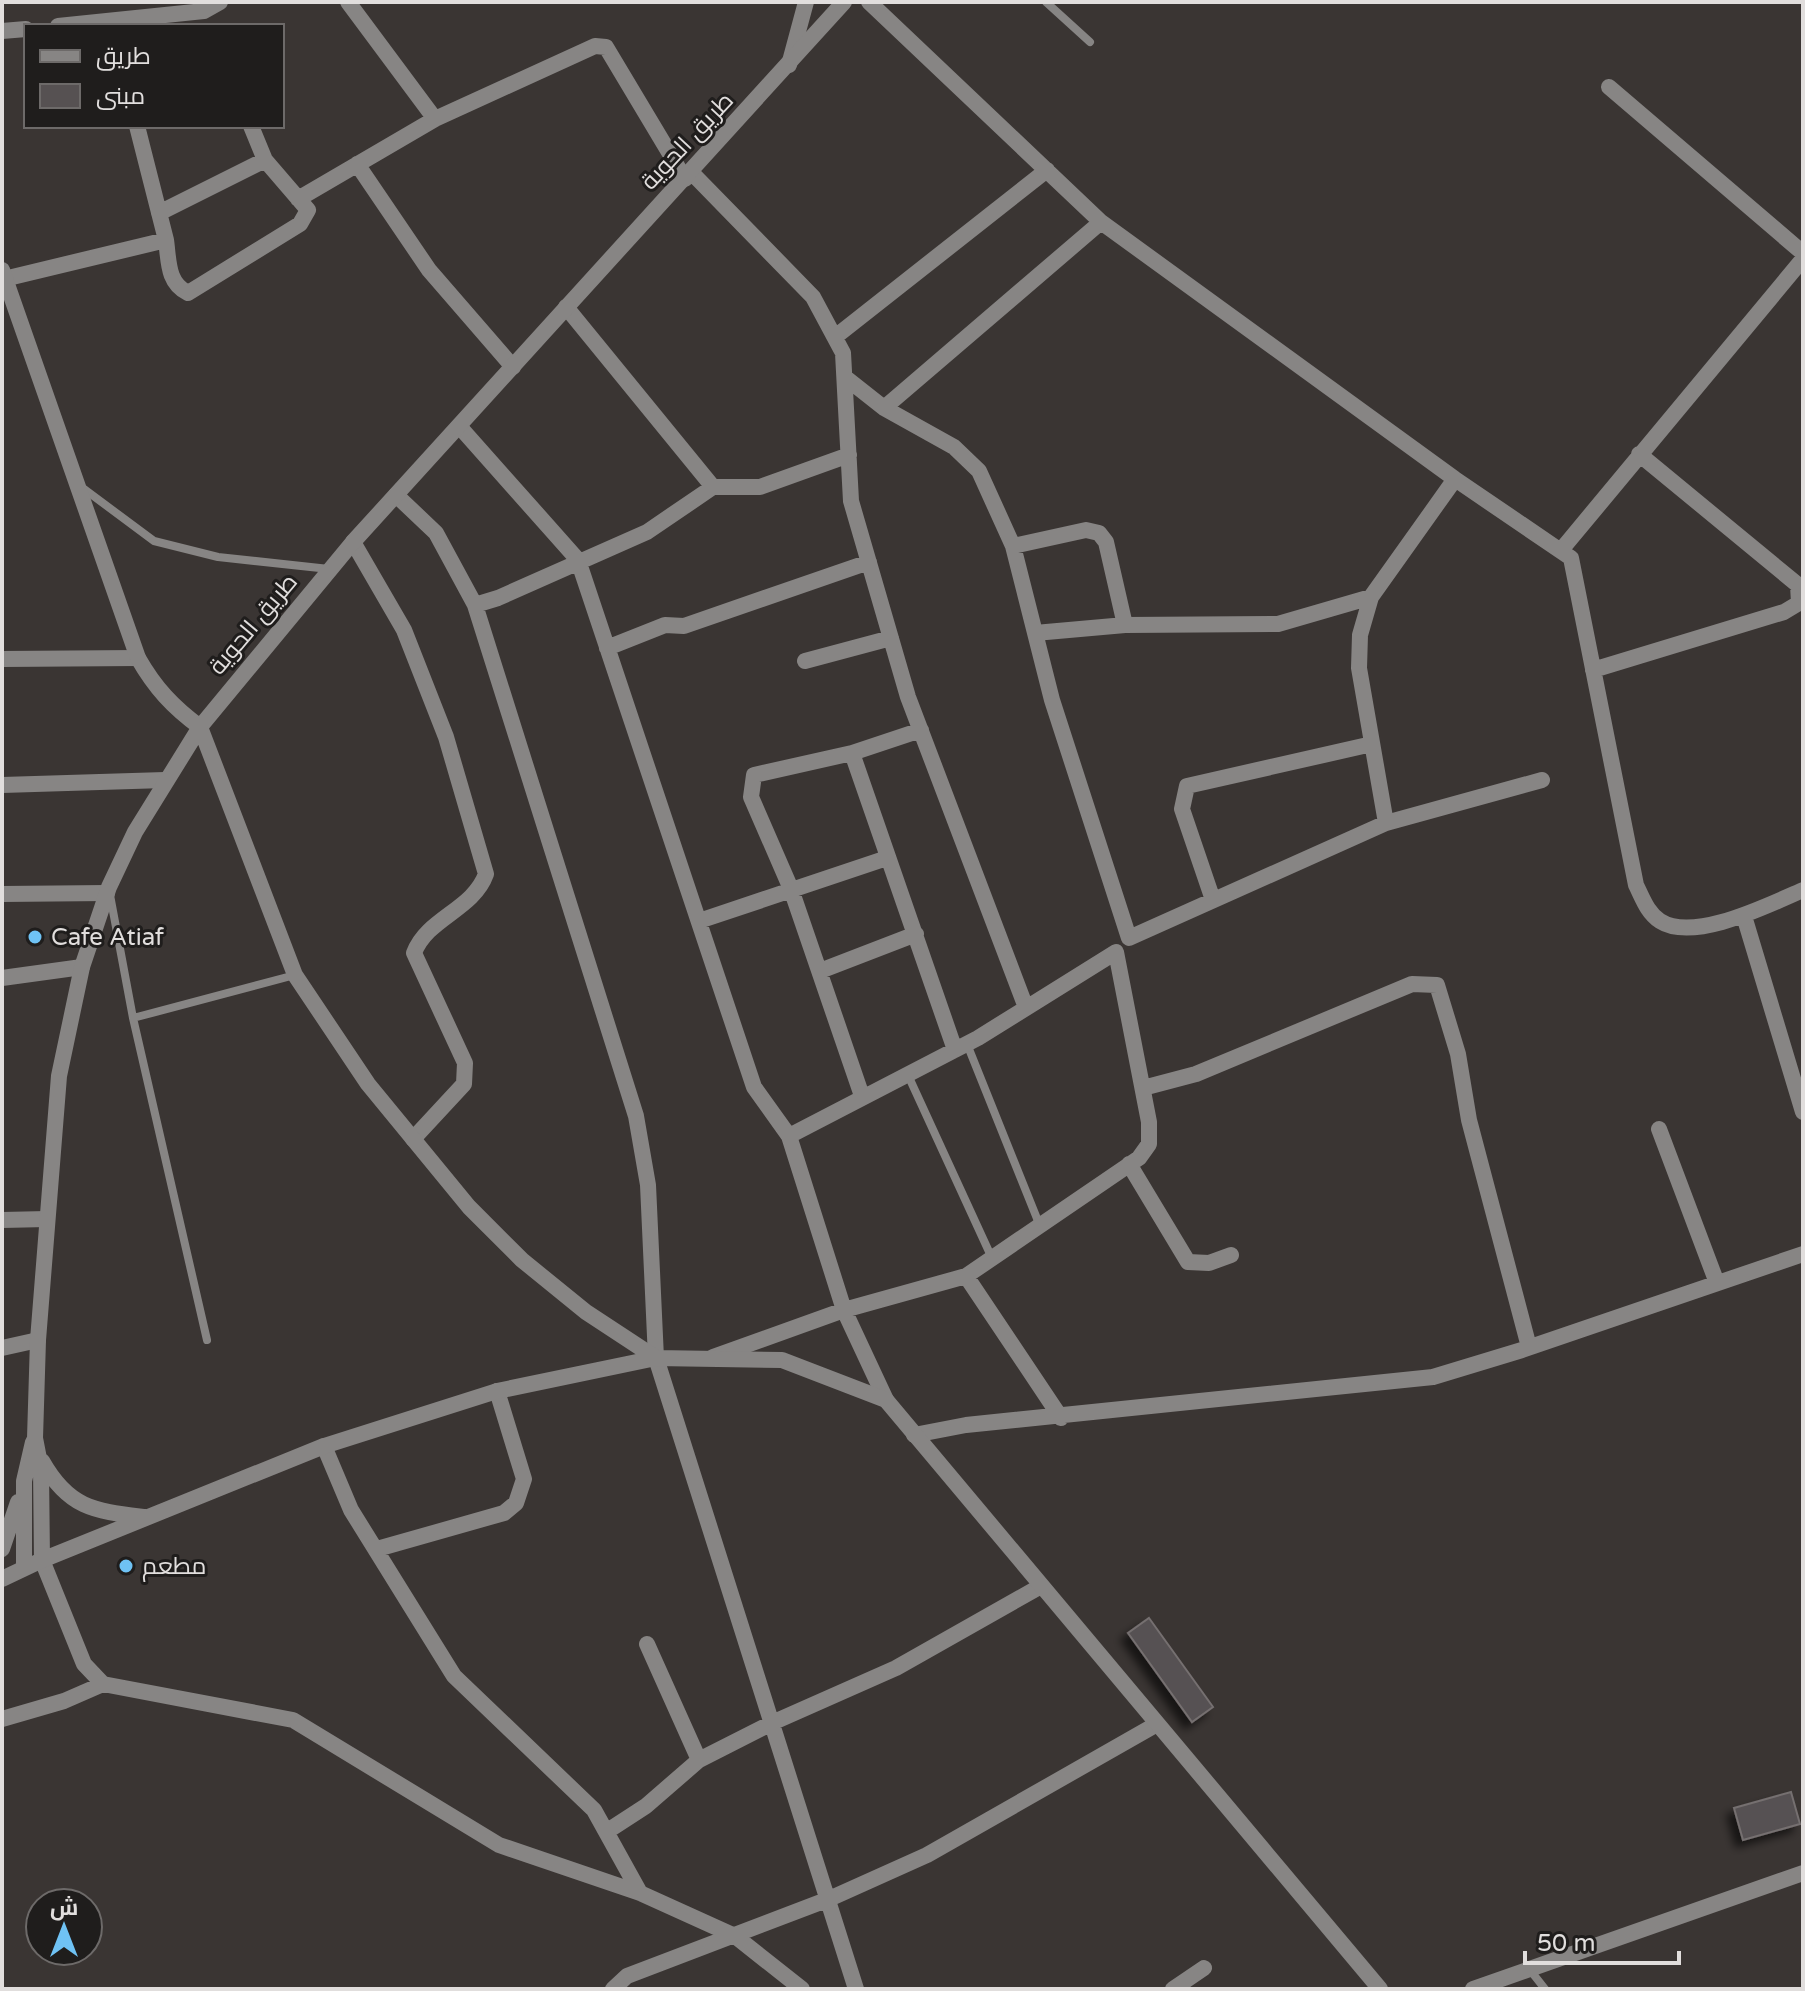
<svg xmlns="http://www.w3.org/2000/svg" width="1805" height="1991" viewBox="0 0 1805 1991" font-family="'Varela Round',Cairo,sans-serif">
  <style>
    .building { fill: #565152; stroke: #756f70; stroke-width: 2; filter: url(#shadow) }
    .lines { fill: none; stroke-linecap: round; stroke-linejoin: round }
    .service { stroke: #878584; stroke-width: 8 }
    .minor { stroke: #878584; stroke-width: 16 }
    .tertiary { stroke: #878584; stroke-width: 16 }
    .poi-dot { fill: #6fc2f4; stroke: #1f1d1c; stroke-width: 3 }
    .labels { text-anchor: middle; stroke-width: 6; stroke-linejoin: round; paint-order: stroke }
    .street-label { font-size: 24px; fill: #e1dedd; stroke: #1f1d1c }
    .poi-label { font-size: 24px; fill: #e1dedd; stroke: #1f1d1c; text-anchor: start }
  </style>
  <defs>
    <filter id="shadow"><feDropShadow dx="-7" dy="7" stdDeviation="4" flood-color="#0009"/></filter>
  </defs>
  <rect width="100%" height="100%" fill="#3a3533"/>
  <!-- building -->
  <path class="building" d="M1149,1618L1213,1707L1192,1722L1128,1633Z
    M1791,1792L1800,1824L1743,1840L1734,1808Z"/>
  <g class="lines">
    <!-- service -->
    <path class="service" d="M1046,2L1090,42
      M80,486L154,541L218,557L329,569
      M110,895L133,1018L207,1340
      M133,1018L295,975
      M967,1044L1040,1226
      M907,1073L991,1256
      M1530,1970L1545,1989"/>
    <!-- minor -->
    <path class="minor" d="M869,2L1101,222L1455,479L1571,558L1636,885C1643,899 1647,912 1660,921C1694,943 1770,904 1803,890
      M58,26L204,11L220,2
      M2,31L26,29
      M789,65L806,2
      M1609,87L1803,253
      M435,119L595,46L606,47L685,179
      M357,164L429,270L513,367
      M691,172L813,297L843,353L851,501L908,697L1025,1005
      M298,199L435,119L348,2
      M159,213L265,160L251,126
      M166,240C169,261 167,283 188,293L300,224L308,210L265,160
      M4,279L166,240L137,126
      M566,307L713,487
      M835,337L1047,170
      M846,378L884,408L954,447L979,471L1013,546L1052,700L1129,938L1386,823L1542,780
      M884,408L1101,222
      M459,426L578,560L754,1087L789,1136
      M396,495L436,533L475,605L636,1116L648,1185L656,1358L856,1989
      M353,542L404,630L446,737L486,874C473,910 427,918 414,953L465,1063L464,1084L413,1139
      M1013,546L1086,530L1099,533L1106,542L1125,625
      M1562,549L1803,259
      M475,605L498,598L647,532L713,487H760L849,455
      M1035,633L1125,625L1278,624L1371,597
      M607,648L665,625L684,626L869,562
      M2,659L138,658
      M805,661L891,638
      M1593,670L1784,612L1799,603L1798,585L1639,454
      M852,753L921,730
      M2,785L165,780
      M1386,823L1359,668L1360,635L1371,597L1455,479
      M2,894L107,893
      M1213,900L1182,809L1187,786L1372,744
      M1744,916L1803,1112
      M699,921L887,858
      M820,971L916,934
      M2,978L82,967
      M1143,1088L1196,1074L1412,984L1437,985L1458,1054L1469,1120L1529,1347
      M862,1096L791,889L751,797L754,775L852,753L955,1050
      M1659,1129L1717,1283
      M1129,1164L1188,1262L1209,1263L1231,1255
      M2,1220L47,1219
      M966,1276L1061,1418
      M2,1348L38,1340
      M713,1357L844,1310L966,1276L1139,1158L1149,1144V1122L1116,952L978,1038L789,1136L844,1310L886,1400
      M914,1435L966,1425L1433,1377L1522,1350L1803,1254
      M324,1446L351,1510L454,1676L594,1810L640,1893
      M377,1549L504,1513L516,1503L524,1479L497,1391
      M42,1560L84,1664L103,1684L293,1720L499,1845L640,1893L735,1936L802,1989
      M647,1644L699,1760
      M2,1719L64,1701L103,1684
      M606,1832L646,1806L699,1760L774,1722L896,1668L1041,1586
      M613,1989L627,1976L829,1899L927,1855L1157,1724
      M1173,1989L1204,1968
      M1473,1989L1803,1873"/>
    <!-- tertiary -->
    <path class="tertiary" d="M2,270L138,658C155,688 173,707 200,727L295,975L368,1084L469,1207L522,1260L586,1312L656,1358
      M42,1461C69,1509 95,1511 145,1517
      M2,1549L18,1502
      M42,1560L41,1469L35,1438L38,1340L59,1076L82,967L109,887L135,832L200,727L353,542L844,2
      M24,1567V1481L33,1442
      M2,1579L42,1560L324,1446L497,1391L656,1358L782,1360L886,1400L1380,1989"/>
  </g>
  <!-- markers -->
  <g class="poi-dot">
    <circle cx="35" cy="937" r="8"/>
    <circle cx="126" cy="1566" r="8"/>
  </g>
  <g class="labels">
    <!-- street labels -->
    <g class="street-label">
      <text transform="translate(687 141) rotate(-47)" y="8">طريق الحوية</text>
      <text transform="translate(253 624) rotate(-50)" y="8">طريق الحوية</text>
    </g>
    <!-- poi labels -->
    <g class="poi-label">
      <text x="51" y="945">Cafe Atiaf</text>
      <text x="142" y="1574">مطعم</text>
    </g>
  </g>
  <!-- border -->
  <rect width="1805" height="1991" fill="none" stroke="#e1dedd" stroke-width="8"/>
  <!-- legend -->
  <rect x="24" y="24" width="260" height="104" fill="#1f1d1c" stroke="#6d6a69" stroke-width="2"/>
  <rect x="40" y="50" width="40" height="12" fill="#878584" stroke="#6d6a69" stroke-width="2"/>
  <text x="96" y="64" font-size="24" fill="#e1dedd">طريق</text>
  <rect x="40" y="84" width="40" height="24" fill="#565152" stroke="#6d6a69" stroke-width="2"/>
  <text x="96" y="104" font-size="24" fill="#e1dedd">مبنى</text>
  <!-- north arrow -->
  <g transform="translate(64 1927)"><circle r="38" fill="#1f1d1c" stroke="#6d6a69" stroke-width="2"/>
  <path d="M0-6L14 30L0 20L-14 30Z" fill="#6fc2f4"/>
  <text y="-12" font-size="22" font-weight="bold" text-anchor="middle" fill="#e1dedd">ش</text>
  </g>
  <!-- scale -->
  <path d="M1525 1951v12h154v-12" fill="none" stroke="#e1dedd" stroke-width="4"/>
  <text x="1537" y="1951" font-size="24" fill="#e1dedd" stroke="#1f1d1c" stroke-width="6" paint-order="stroke">50 m</text>
</svg>
